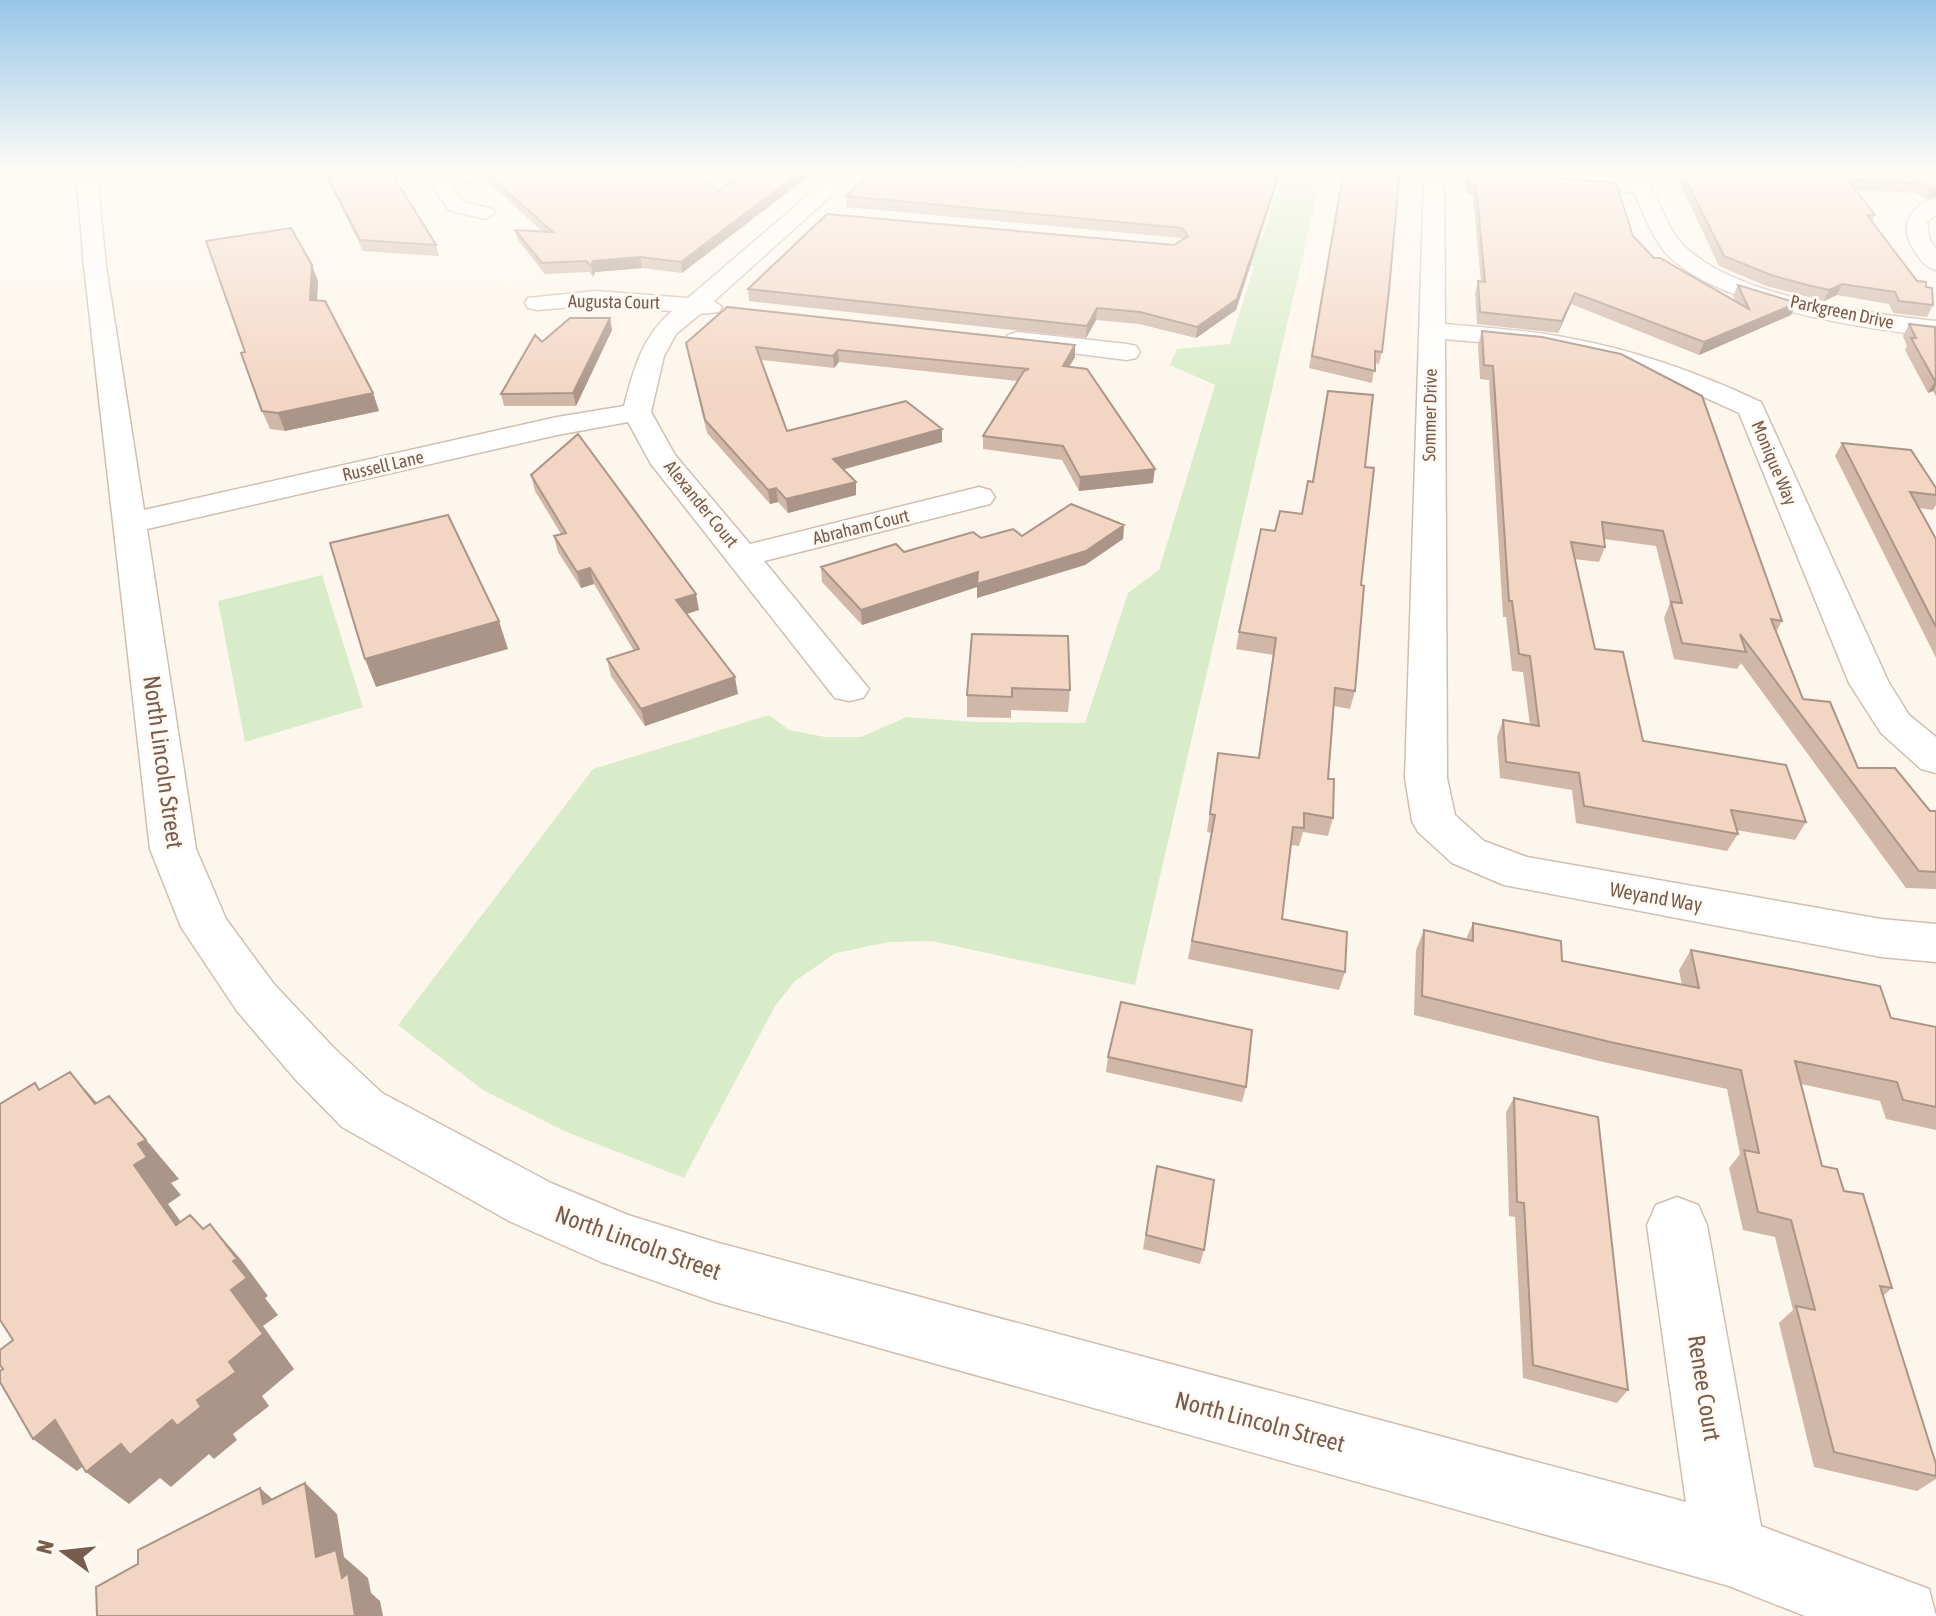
<svg xmlns="http://www.w3.org/2000/svg" width="1936" height="1616" viewBox="0 0 1936 1616" font-family="'Asap Condensed',sans-serif">
  <style>
    .green { fill: #d8ecc9 }
    .lines { fill: none; stroke-linecap: round; stroke-linejoin: round }
    .minor-casing { stroke: #d1beb0; stroke-width: 3 }
    .minor { fill: #fff; fill-rule: evenodd }
    .wall { fill: #d1b7a8 }
    .shaded-wall { fill: #aa9588 }
    .building { fill: #f3d5c3; stroke: #aa9588; stroke-width: 2 }
    .labels { text-anchor: middle; stroke-width: 6; stroke-linejoin: round; paint-order: stroke }
    .far-street-label { font-size: 18px; fill: #7a5c4d; stroke: #fffaf3 }
    .street-label { font-size: 20px; fill: #7a5c4d; stroke: #fffaf3 }
    .near-street-label { font-size: 24px; fill: #7a5c4d; stroke: #fffaf3 }
  </style>
  <rect width="100%" height="100%" fill="#fdf6ec"/>
  <!-- green -->
  <path class="green" d="M1245,168H1323L1135,985L932,941L889,942L836,953L795,981L775,1006L684,1178L564,1131L483,1090L398,1025L593,769L769,715L789,730L825,737H861L907,717L975,722L1085,723L1128,593L1159,570L1215,385L1170,365L1177,349L1230,344L1254,266L1209,254L1214,241L1262,239L1280,180L1244,170Z
    M322,575L363,707L245,742L218,601Z"/>
  <g class="lines">
    <defs>
      <path id="minor" d="M76,168H96L106,266L144,510L557,417L624,406C634,368 642,337 672,311L595,305L537,310L528,308L525,303L528,298L595,291L688,298L840,168H862L714,301L722,307L719,312L700,314L676,334L664,356L651,412L675,455L750,544L979,487L990,490L995,497L990,504L764,561L869,689L863,698L849,701L835,698L651,464L628,422L557,435L147,529L196,849L226,919L273,983L334,1048L382,1093L551,1183L628,1215L715,1242L1686,1502L1647,1225L1656,1205L1677,1197L1698,1205L1707,1225L1761,1526L1929,1589L1936,1616H1805L1729,1586L715,1302L601,1262L509,1221L342,1127L296,1080L237,1011L181,927L150,849L84,266Z
        M419,168H439L444,175L486,168H534L524,174L451,185L463,202L492,209L495,213L485,219L449,210Z
        M1490,168L1628,178L1649,184C1661,202 1666,227 1681,243C1732,297 1865,313 1936,321V337C1864,328 1715,308 1665,252C1650,234 1644,212 1634,192L1450,177L1444,179L1445,324C1486,328 1527,330 1568,338C1635,350 1699,373 1761,402L1889,683L1909,715L1936,737V773L1921,769L1881,733L1849,683L1739,413C1684,387 1628,365 1569,353C1528,345 1486,343 1445,339L1447,778L1455,815L1484,841L1527,857L1881,919L1936,924V962L1881,957L1504,885L1452,863L1418,832L1412,821L1405,778L1424,179L1434,168Z
        M1936,199V215L1927,221L1929,238L1936,249V270C1926,267 1922,262 1916,253C1899,230 1906,206 1936,199Z
        M1017,332L1127,344L1136,346L1140,352L1136,358L1127,360L1008,345L1004,340L1008,335Z"/>
    </defs>
    <!-- minor casing -->
    <use href="#minor" class="minor-casing"/>
    <!-- minor -->
    <use href="#minor" class="minor"/>
  </g>
  <!-- wall -->
  <path class="wall" d="M322,168H387L436,245L439,256L363,251Z
    M690,168L682,273L642,268L595,272L593,277L589,272L545,274L518,240L515,230L543,232L488,182L486,173Z
    M876,168H1282L1236,310L1196,338L1139,324L1096,320L1086,338L749,301L748,289L1174,245L1182,240L1181,238L846,207V196Z
    M1315,168H1400L1382,352L1379,364L1375,363L1372,383L1309,368L1344,170Z
    M1526,168H1936V197L1927,199L1914,192L1913,193L1855,190L1875,215L1872,221L1917,281L1926,287L1933,305L1927,317L1893,313L1889,304L1837,295L1824,301L1766,286L1719,266L1676,175Z
    M1468,171L1633,236L1654,258L1735,301L1733,296L1738,285L1797,303L1791,315L1699,355L1571,304L1558,333L1477,324L1475,293L1478,281L1481,282L1473,195L1466,194L1465,181Z
    M318,281L317,300L373,393L379,411L285,431L270,429L262,411L245,352Z
    M610,318L612,330L576,406H504L501,394L542,342Z
    M1909,324L1936,336V396L1933,391L1928,393L1905,350L1907,346L1903,336Z
    M1482,331L1782,621L1776,632L1803,699L1858,768L1930,811H1936V889L1906,888L1741,663L1737,669L1674,659L1664,618L1670,603L1656,546L1604,539L1605,547L1599,562L1574,559L1595,649L1643,741L1806,822L1795,840L1736,830L1738,834L1727,851L1576,823L1572,790L1500,778L1497,737L1503,720L1530,725L1523,672L1512,671L1506,617H1503L1489,380L1480,379L1478,345Z
    M686,343L1075,357L1069,367L1153,483L1079,491L1062,460L983,449V436L1018,381L839,362L834,368L761,360L787,431L942,429V442L843,469L856,482V495L788,513L778,502L770,504L707,433Z
    M1325,406L1365,467L1361,585L1355,691L1350,709L1334,706L1328,779L1333,818L1328,836L1303,832L1299,846L1291,845L1282,919L1345,972L1339,990L1188,959L1212,833L1207,832L1218,753L1258,758L1273,655L1236,649L1239,632L1302,514L1312,482Z
    M1842,443L1936,488V505L1933,510L1918,508L1936,539V658L1835,456Z
    M531,475L699,610L687,614L738,694L645,726L611,676L607,659L634,651L594,584L581,588L558,552L554,536L561,534L535,491Z
    M1124,525L1123,539L1085,565L977,598V587L862,625L822,582L821,567L904,552L981,538L1022,536Z
    M972,634L1070,690L1068,712L1011,710V718L967,717V695Z
    M1473,923L1562,961L1682,985L1679,970L1691,950L1891,1018L1936,1027V1130L1886,1119L1880,1101L1801,1084L1822,1166L1844,1191L1892,1288L1883,1296L1936,1464V1479L1917,1491L1814,1467L1779,1323L1793,1310L1775,1237L1743,1230L1729,1168L1740,1154L1727,1089L1599,1061L1414,1015L1416,950L1424,930L1466,939Z
    M1108,1057L1246,1087L1242,1102L1106,1072Z
    M1514,1098L1628,1390L1617,1403L1523,1378L1515,1217L1509,1216L1506,1112Z
    M1154,1181L1204,1250L1200,1264L1143,1249Z"/>
  <!-- shaded-wall -->
  <path class="shaded-wall" d="M806,168H820L682,273L681,262Z
    M1281,168H1282L1236,310L1196,338L1197,327Z
    M1936,188V197L1927,199L1932,189Z
    M640,257L642,268L595,272L593,277L591,266L593,261Z
    M312,265L318,281L316,316L310,300Z
    M1842,284L1837,295L1824,301L1829,290Z
    M1575,293L1571,304L1558,333L1562,321Z
    M1797,303L1791,315L1699,355L1704,342Z
    M1097,308L1096,320L1086,338L1087,326Z
    M610,318L612,330L576,406L573,393Z
    M1075,345V357L1062,379L1063,366Z
    M838,350L839,362L834,368L833,356Z
    M1936,380V385L1933,391L1928,393Z
    M373,393L379,411L285,431L278,413Z
    M942,429V442L834,472L833,459Z
    M1155,469L1153,483L1079,491L1080,477Z
    M856,482V495L788,513L786,499Z
    M776,488L778,502L770,504L768,490Z
    M1124,525L1123,539L1085,565L977,598V587L862,625L861,610Z
    M590,568L594,584L581,588L577,572Z
    M696,594L699,610L679,616L676,600Z
    M499,621L508,649L376,687L365,659Z
    M735,677L738,694L645,726L641,709Z
    M70,1072L104,1111L95,1104Z
    M109,1096L179,1179L171,1183L181,1195L168,1204L210,1262L176,1225L134,1165Z
    M210,1224L242,1261L268,1296L265,1298L278,1315L263,1326L294,1369L262,1396L269,1406L233,1434L237,1440L214,1459L209,1454L171,1487L160,1478L129,1504L86,1472L121,1444L197,1400L229,1362L233,1261Z
    M55,1420L98,1453L77,1471L33,1439Z
    M305,1483L337,1514L344,1557L368,1578L371,1593L380,1601L383,1616H355L316,1557Z
    M260,1488L295,1519L263,1504Z"/>
  <!-- building -->
  <path class="building" d="M323,168H387L393,175L436,245L360,240Z
    M517,168H690L718,191L750,168H806L681,262L640,257L593,261L591,266L586,261L542,263L515,230L553,232L486,173Z
    M876,168H1281L1237,299L1197,327L1140,312L1097,308L1087,326L748,289L827,214L1174,245L1188,236L1182,228L846,196Z
    M1344,168H1400L1389,290L1382,352L1375,351V371L1312,356Z
    M1680,168H1936V188L1932,189L1918,181V184L1847,179L1875,215H1867L1917,281L1926,282V287L1932,288L1933,305L1899,301L1895,292L1842,284L1829,290L1807,285L1771,275L1724,256Z
    M1468,171L1616,183L1633,236L1654,258H1660L1749,309L1738,285L1797,303L1704,342L1575,293L1562,321L1480,312L1478,281L1485,282L1476,185L1469,184Z
    M291,228L312,265L310,300L325,301L373,393L278,413L262,411L241,353L245,352L206,241Z
    M727,307L1075,345L1063,366L1087,369L1155,469L1080,477L1063,446L983,436L1024,371L1029,369L838,350L833,356L756,347L787,431L906,401L942,429L833,459L856,482L786,499L776,488L768,490L705,420L686,343Z
    M570,318H610L573,393L501,394L535,335L542,342Z
    M1909,324L1935,327L1936,380L1935,381L1911,338H1916Z
    M1482,331L1542,337L1621,354L1702,396L1782,621L1771,619L1803,699L1830,702L1858,768H1895L1930,811H1936V872L1919,871L1740,634L1746,652L1682,643L1671,602L1682,603L1663,531L1602,522L1605,547L1571,542L1595,649L1623,652L1643,741L1786,765L1806,822L1731,810L1738,834L1584,806L1579,773L1506,762L1503,720L1539,726L1530,656L1519,654L1512,601H1509L1493,366L1484,365Z
    M1328,391L1373,395L1365,467L1374,468L1361,585L1364,586L1355,691L1335,688L1328,779H1334L1333,818L1304,813V828L1293,827L1282,919L1347,932L1345,972L1192,941L1215,815L1210,814L1218,753L1259,758L1276,638L1239,632L1261,529L1275,531L1280,511L1302,514L1308,481L1313,482Z
    M578,434L696,594L676,600L735,677L641,709L607,659L639,649L590,568L577,572L554,536L566,533L531,475Z
    M1842,443L1911,450L1936,488V495L1910,492L1936,539V627Z
    M1071,504L1124,525L1086,551L977,584L978,572L861,610L821,567L896,544L904,552L973,532L981,538L1013,529L1022,536Z
    M448,515L499,621L365,659L330,543Z
    M972,634L1068,636L1070,690L1012,688V697L967,695Z
    M1473,923L1561,941L1562,961L1699,988L1691,950L1880,986L1891,1018L1936,1027V1107L1903,1100L1897,1082L1795,1061L1822,1166L1837,1169L1844,1191L1863,1194L1892,1288L1880,1286L1936,1464V1476L1834,1452L1796,1306L1815,1310L1791,1220L1758,1212L1744,1150L1759,1153L1741,1070L1610,1042L1422,996L1424,930L1473,941Z
    M1121,1002L1252,1030L1246,1087L1108,1057Z
    M70,1072L95,1104L109,1096L146,1140L138,1144L147,1157L134,1165L176,1225L190,1215L203,1229L210,1224L237,1259L233,1261L247,1278L231,1290L263,1334L229,1362L236,1372L197,1400L201,1407L177,1426L172,1420L130,1455L121,1444L86,1472L55,1420L33,1439L0,1382V1371L3,1369L0,1365V1350L13,1340L0,1320V1104L35,1083L39,1090Z
    M1514,1098L1598,1117L1628,1390L1533,1365L1524,1203L1517,1202Z
    M1157,1166L1214,1180L1204,1250L1146,1235Z
    M305,1483L316,1557L336,1550L342,1578L348,1573L355,1616H97L96,1587L138,1564V1550L260,1488L263,1504Z"/>
  <!-- sky -->
  <linearGradient id="sky" x2="0" y2="1"><stop stop-color="#97c7e8"/><stop offset="0.43" stop-color="#fefbf6"/><stop offset="1" stop-color="#fefbf6" stop-opacity="0"/></linearGradient>
  <rect width="1936" height="394" fill="url(#sky)"/>
  <g class="labels">
    <!-- far-street labels -->
    <g class="far-street-label">
      <text transform="translate(614 302) rotate(1)" y="6">Augusta Court</text>
      <text transform="translate(1842 312) rotate(12)" y="6">Parkgreen Drive</text>
      <text transform="translate(1430 415) rotate(-89)" y="6">Sommer Drive</text>
      <text transform="translate(1774 463) rotate(67)" y="6">Monique Way</text>
      <text transform="translate(383 466) rotate(-13)" y="6">Russell Lane</text>
      <text transform="translate(701 504) rotate(51)" y="6">Alexander Court</text>
      <text transform="translate(861 527) rotate(-14)" y="6">Abraham Court</text>
    </g>
    <!-- street labels -->
    <g class="street-label">
      <text transform="translate(1656 897) rotate(10)" y="7">Weyand Way</text>
    </g>
    <!-- near-street labels -->
    <g class="near-street-label">
      <text transform="translate(163 762) rotate(82)" y="8">North Lincoln Street</text>
      <text transform="translate(638 1243) rotate(20)" y="8">North Lincoln Street</text>
      <text transform="translate(1704 1388) rotate(81)" y="8">Renee Court</text>
      <text transform="translate(1260 1422) rotate(15)" y="8">North Lincoln Street</text>
    </g>
  </g>
  <!-- north arrow -->
  <g transform="translate(64 1552) rotate(285)" stroke="#fffaf3" stroke-width="6" paint-order="stroke">
  <path d="M0-6L14 30L0 20L-14 30Z" fill="#7a5c4d"/>
  <text y="-12" font-size="22" font-weight="bold" text-anchor="middle" fill="#7a5c4d">N</text>
  </g>
</svg>
